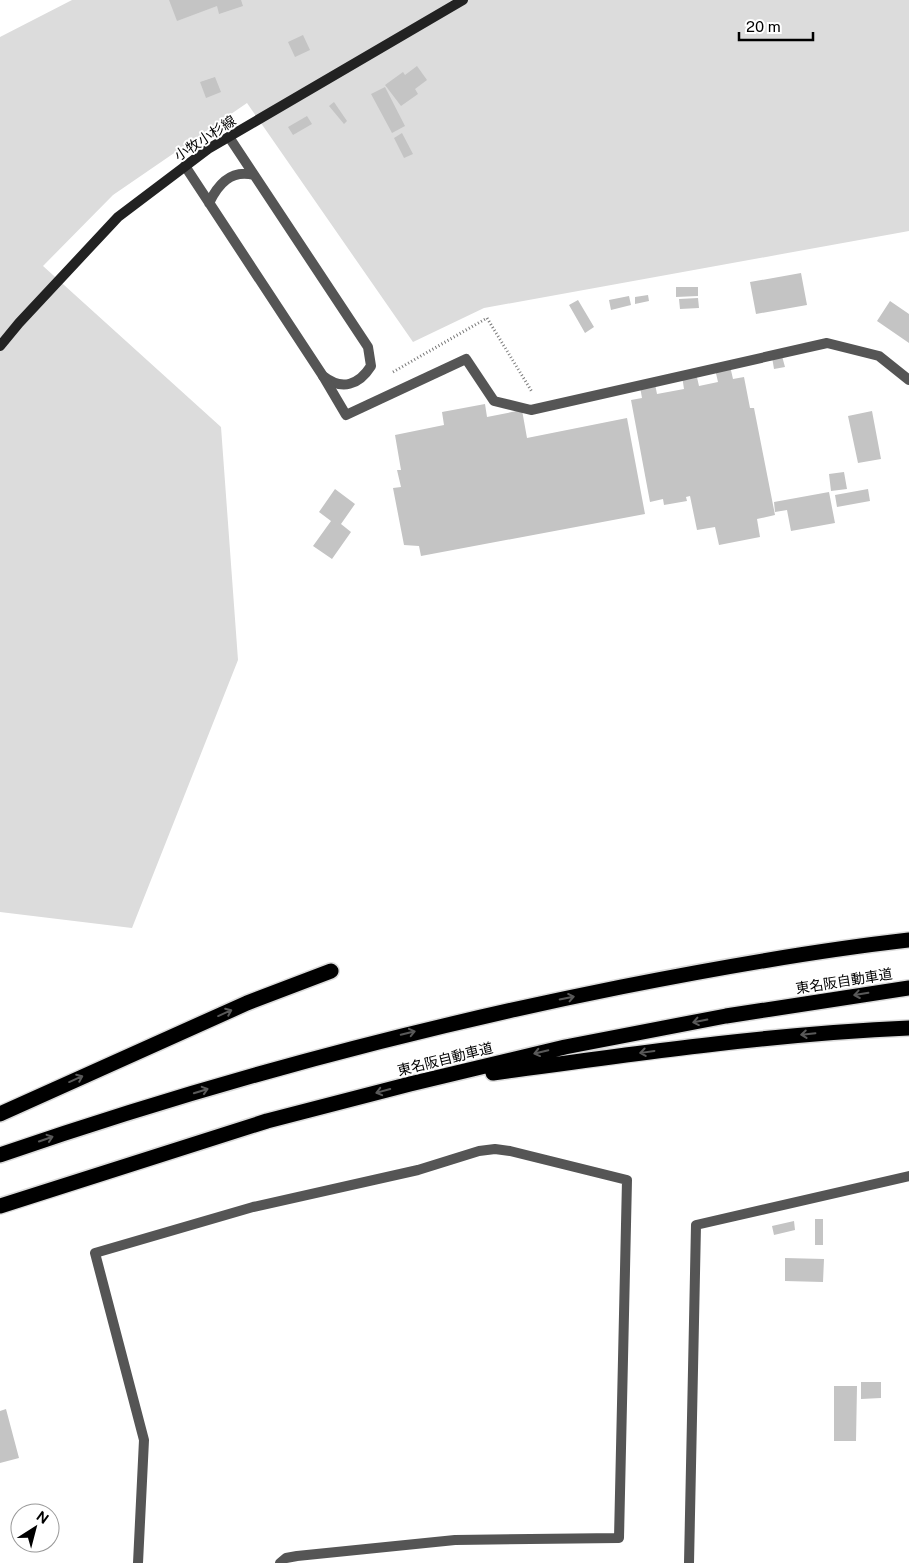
<svg xmlns="http://www.w3.org/2000/svg" width="909" height="1563" viewBox="0 0 909 1563" font-family="'Public Sans','Noto Sans JP',sans-serif">
  <style>
    .green { fill: #dcdcdc }
    .building { fill: #c4c4c4 }
    .lines { fill: none; stroke-linecap: round; stroke-linejoin: round }
    .highway-casing { stroke: #dbdbdb; stroke-width: 18 }
    .path { stroke: #777; stroke-width: 3; stroke-dasharray: 1 2.5; stroke-linecap: butt }
    .lane { stroke: #555; stroke-width: 10 }
    .street { stroke: #555; stroke-width: 10 }
    .secondary { stroke: #222; stroke-width: 10 }
    .highway { stroke: #000; stroke-width: 15 }
    .oneway { stroke: #595959 }
    .labels { text-anchor: middle; stroke-width: 4; stroke-linejoin: round; paint-order: stroke }
    .street-label { font-size: 14px; fill: #000; stroke: #fff }
  </style>
  <rect width="100%" height="100%" fill="#fff"/>
  <!-- green -->
  <path class="green" d="M72,0H909V231L484,308L413,342L247,103L113,195L43,266L221,427L238,660L132,928L0,912V37Z"/>
  <!-- building -->
  <path class="building" d="M169,0H241L243,6L219,14L217,6L177,21Z
    M303,35L310,50L295,57L288,42Z
    M417,66L427,80L415,89L418,94L401,106L385,85L403,72L405,75Z
    M215,77L221,92L206,98L200,82Z
    M385,87L405,126L392,133L371,94Z
    M334,102L347,121L344,124L329,106Z
    M307,116L312,124L293,135L288,127Z
    M402,133L413,154L404,158L394,138Z
    M801,273L807,305L756,314L750,282Z
    M676,287H698V296L676,297Z
    M648,295L649,301L635,304V297Z
    M629,296L631,305L611,310L609,300Z
    M698,298L699,308L680,309L679,299Z
    M578,300L594,327L585,333L569,305Z
    M890,301L909,314V343L877,321Z
    M782,356L785,367L774,369L772,357Z
    M730,366L733,379L744,377L750,408H754L775,515L757,519L760,537L719,545L715,527L697,530L690,496L686,497L687,501L664,505L663,499L650,502L631,400L642,398L640,387L655,384L657,394L684,389L682,376L696,373L699,386L718,382L715,369Z
    M485,404L487,417L522,410L527,438L627,418L645,514L421,556L419,546L404,545L393,488L401,487L397,470H401L395,435L444,425L442,412Z
    M872,411L881,459L858,463L848,416Z
    M844,472L847,489L831,491L829,474Z
    M335,489L355,504L341,524L351,532L332,559L313,546L331,521L319,512Z
    M868,489L870,501L837,507L835,495Z
    M829,492L835,523L791,531L787,510L775,512L774,502Z
    M815,1219H823V1245H815Z
    M794,1221L795,1230L774,1235L772,1226Z
    M785,1258L824,1259L823,1282L785,1281Z
    M861,1382H881V1398L861,1399Z
    M834,1386H857L856,1441H834Z
    M6,1409L19,1458L0,1463V1411Z"/>
  <g class="lines">
    <defs>
      <path id="highway" d="M493,1073C632,1054 769,1034 909,1028
        M0,1114L247,1003L331,971
        M0,1155C203,1085 411,1029 621,987C717,968 812,951 909,940
        M0,1206L267,1121L410,1084L565,1047L726,1016L909,988"/>
    </defs>
    <!-- highway casing -->
    <use href="#highway" class="highway-casing"/>
    <!-- path -->
    <path class="path" d="M393,372L487,318L532,392"/>
    <!-- lane -->
    <path class="lane" d="M185,166L323,376C342,391 359,385 371,366L368,347L229,137
      M209,203C218,184 231,169 254,175"/>
    <!-- street -->
    <path class="street" d="M323,376L346,415L466,359L494,401L531,410L827,343L879,356L909,380
      M138,1563L144,1440L95,1253L253,1207L418,1170L479,1151L495,1149L510,1151L627,1180L619,1538L455,1540L297,1556L286,1558L280,1563
      M689,1563L696,1225L909,1176"/>
    <!-- secondary -->
    <path class="secondary" d="M0,346L19,323L118,217L208,149L463,0"/>
    <!-- highway -->
    <use href="#highway" class="highway"/>
  </g>
  <!-- one-way arrows -->
  <defs><path id="oneway-shaft" d="M-6 0H5M1.5-3L5.5 0L1.5 3" fill="none" stroke-width="1.6" stroke-linecap="round" stroke-linejoin="round" transform="scale(1.25)"/></defs>
  <g class="oneway">
    <use href="#oneway-shaft" transform="translate(861 994) rotate(171)"/>
    <use href="#oneway-shaft" transform="translate(567 998) rotate(-11)"/>
    <use href="#oneway-shaft" transform="translate(225 1013) rotate(-24)"/>
    <use href="#oneway-shaft" transform="translate(700 1021) rotate(169)"/>
    <use href="#oneway-shaft" transform="translate(408 1033) rotate(-14)"/>
    <use href="#oneway-shaft" transform="translate(808 1034) rotate(174)"/>
    <use href="#oneway-shaft" transform="translate(541 1052) rotate(167)"/>
    <use href="#oneway-shaft" transform="translate(647 1052) rotate(172)"/>
    <use href="#oneway-shaft" transform="translate(76 1079) rotate(-24)"/>
    <use href="#oneway-shaft" transform="translate(201 1091) rotate(-17)"/>
    <use href="#oneway-shaft" transform="translate(383 1091) rotate(165)"/>
    <use href="#oneway-shaft" transform="translate(46 1139) rotate(-19)"/>
  </g>
  <g class="labels">
    <!-- street labels -->
    <g class="street-label">
      <text transform="translate(205 138) rotate(-33)" y="5">小牧小杉線</text>
      <text transform="translate(844 981) rotate(-9)" y="5">東名阪自動車道</text>
      <text transform="translate(445 1059) rotate(-14)" y="5">東名阪自動車道</text>
    </g>
  </g>
  <!-- north arrow -->
  <g transform="translate(35 1528) rotate(36)"><circle r="24" fill="#ffffff" stroke="#999999"/>
  <path d="M0-4L9 19L0 12L-9 19Z" fill="#000000"/>
  <text y="-8" font-size="14" font-weight="bold" text-anchor="middle" fill="#000000">N</text>
  </g>
  <!-- scale -->
  <path d="M739 32v8h74v-8" fill="none" stroke="#000000" stroke-width="2.5"/>
  <text x="746" y="32" font-size="15" fill="#000000" stroke="#ffffff" stroke-width="4" paint-order="stroke">20 m</text>
</svg>
